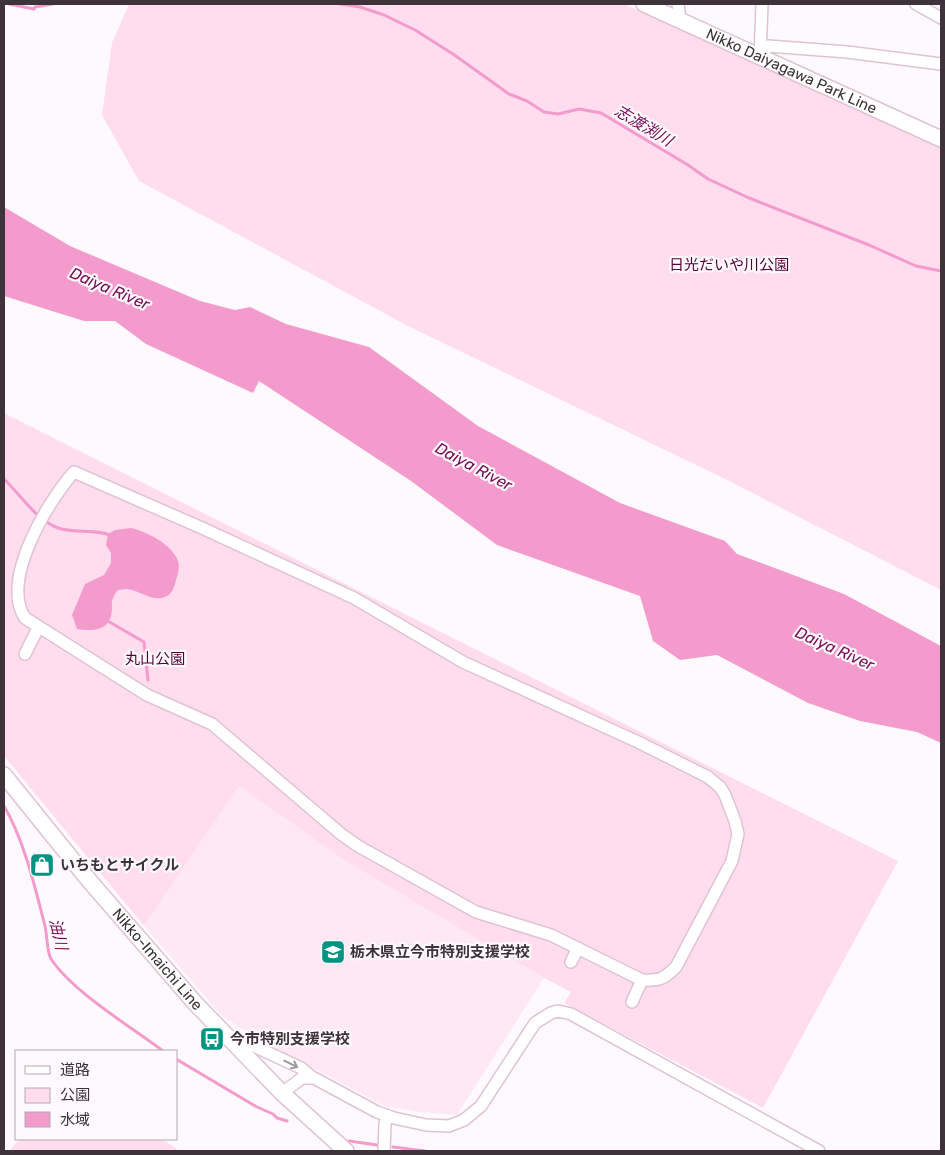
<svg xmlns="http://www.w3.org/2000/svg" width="945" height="1155" viewBox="0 0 945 1155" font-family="Rubik,'Noto Sans JP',sans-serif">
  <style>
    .built { fill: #fee8f4 }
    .green { fill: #ffddef }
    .water { fill: #f49bce }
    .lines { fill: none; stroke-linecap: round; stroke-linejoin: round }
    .stream { stroke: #f49bce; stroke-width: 3 }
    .street-casing { stroke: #dfc3d2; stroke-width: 14 }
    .secondary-casing { stroke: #dfc3d2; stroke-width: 18 }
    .street { stroke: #fff; stroke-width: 11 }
    .secondary { stroke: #fff; stroke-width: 15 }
    .oneway { stroke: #9e999c }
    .labels { text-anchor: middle; stroke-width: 4.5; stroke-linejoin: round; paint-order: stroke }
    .street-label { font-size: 15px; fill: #3d3338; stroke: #fef9fc }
    .park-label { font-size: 15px; fill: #510039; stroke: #fef9fc }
    .poi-label { font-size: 15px; font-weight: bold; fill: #3d3338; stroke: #fef9fc; text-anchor: start }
    .water-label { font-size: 16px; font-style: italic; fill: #760c56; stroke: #fef9fc }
  </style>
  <rect width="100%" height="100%" fill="#fef9fc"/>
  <!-- built -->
  <path class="built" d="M239,786L347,862L544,978L457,1115L420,1112L384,1106L251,1035L221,1015L144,926Z"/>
  <!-- green -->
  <path class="green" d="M129,4H624L941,147V590L723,478L408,326L139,181L102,115L112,43Z
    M4,413L898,861L763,1108L564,1003L571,992L544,978L347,862L239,786L144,926L4,756Z
    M20,1139H163L179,1151H9Z"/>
  <!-- water -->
  <path class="water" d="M4,207L70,246L200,301L235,310L250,307L286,324L369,347L478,426L620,503L725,541L737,554L844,594L941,646V743L917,732L860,721L808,703L717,655L680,660L653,641L640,596L497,545L411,481L259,381L253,393L146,344L115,321H84L4,296Z
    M131,528C147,532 172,544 178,561C180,567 178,574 176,580C175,585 172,594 167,596C155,604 138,589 126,589C123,589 121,590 118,590C108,603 114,604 111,616C107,632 89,631 77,629L72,615L85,584L104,575L111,563V553L106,545L108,534L115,530Z"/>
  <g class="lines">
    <!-- stream -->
    <path class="stream" d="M9,4L34,9L35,7L53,4
      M340,4L360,7L384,15L415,30L453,54L509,94L527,101L544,112L558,114L579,109L601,113L688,165L708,179L749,198L869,245L916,266L941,271
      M4,479C20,494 36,520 58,528C75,534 95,528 112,536
      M106,620L144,642L148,680
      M4,806C24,840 35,887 45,926C47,934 47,953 51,959C74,993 130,1026 163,1051
      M176,1059L257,1107L273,1114L277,1118L287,1121
      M349,1141L377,1145
      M393,1147L425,1151"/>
    <defs>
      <path id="street" d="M678,4L680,20
        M916,4L941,18
        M760,57L768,46L847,52L941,64
        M760,57L762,4
        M74,472L202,528L354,598L463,662L638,742L708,777L720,787L725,795L735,821L738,834L732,861L676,967C664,979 659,981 642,980L551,935L476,912L358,846L341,834L212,724L147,695L25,618C0,580 48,501 74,472Z
        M25,654L38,628
        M571,962L578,948
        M632,1002L642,980
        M236,1044L241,1040L301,1068L313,1078
        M282,1093L302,1078H314L377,1112L394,1118L426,1125L449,1126L464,1120L481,1106L535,1023L551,1013L558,1011L571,1014L819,1151
        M384,1151L385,1124L387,1116"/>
      <g id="secondary">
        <path id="s1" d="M644,4L941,139"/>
        <path id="s2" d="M4,775L87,878L195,1003L282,1093L346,1151"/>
      </g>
    </defs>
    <!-- street casing -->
    <use href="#street" class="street-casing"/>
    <!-- secondary casing -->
    <use href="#secondary" class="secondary-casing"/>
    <!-- street -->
    <use href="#street" class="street"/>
    <!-- secondary -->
    <use href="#secondary" class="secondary"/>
  </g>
  <!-- one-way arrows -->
  <defs><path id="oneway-shaft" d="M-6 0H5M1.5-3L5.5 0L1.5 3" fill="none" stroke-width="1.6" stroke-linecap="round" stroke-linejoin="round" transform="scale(1.25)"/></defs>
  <use class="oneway" href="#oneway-shaft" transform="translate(291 1064) rotate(26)"/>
  <!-- icons -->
  <defs>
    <symbol id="shop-square" viewBox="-11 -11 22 22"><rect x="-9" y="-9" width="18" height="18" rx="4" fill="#009483" stroke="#fef9fc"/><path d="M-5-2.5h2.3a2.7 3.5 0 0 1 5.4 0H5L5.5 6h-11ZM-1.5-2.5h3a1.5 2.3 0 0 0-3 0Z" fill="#fff"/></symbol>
    <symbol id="school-square" viewBox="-11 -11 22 22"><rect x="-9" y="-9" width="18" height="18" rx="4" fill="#009483" stroke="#fef9fc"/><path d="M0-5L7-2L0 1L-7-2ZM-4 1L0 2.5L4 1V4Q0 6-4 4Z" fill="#fff"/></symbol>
    <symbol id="bus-square" viewBox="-11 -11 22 22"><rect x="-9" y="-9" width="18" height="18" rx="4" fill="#009483" stroke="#fef9fc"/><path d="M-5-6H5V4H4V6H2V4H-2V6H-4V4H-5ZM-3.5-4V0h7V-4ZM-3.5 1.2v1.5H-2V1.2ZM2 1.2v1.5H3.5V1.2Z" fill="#fff"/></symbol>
  </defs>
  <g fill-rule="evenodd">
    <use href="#shop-square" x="28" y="851" width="28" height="28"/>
    <use href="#school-square" x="319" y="938" width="28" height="28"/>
    <use href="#bus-square" x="198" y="1025" width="28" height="28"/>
  </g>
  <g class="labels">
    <!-- street labels -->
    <g class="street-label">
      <text dy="5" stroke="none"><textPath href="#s1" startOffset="162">Nikko Daiyagawa Park Line</textPath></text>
      <text dy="5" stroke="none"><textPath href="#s2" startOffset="240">Nikko-Imaichi Line</textPath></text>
    </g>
    <!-- park labels -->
    <g class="park-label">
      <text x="729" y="270">日光だいや川公園</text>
      <text x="155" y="664">丸山公園</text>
    </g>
    <!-- poi labels -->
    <g class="poi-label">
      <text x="60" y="870">いちもとサイクル</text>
      <text x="350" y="957">栃木県立今市特別支援学校</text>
      <text x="230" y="1044">今市特別支援学校</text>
    </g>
    <!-- water labels -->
    <g class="water-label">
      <text transform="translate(644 125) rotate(31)" y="6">志渡渕川</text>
      <text transform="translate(110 288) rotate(23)" y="6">Daiya River</text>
      <text transform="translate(474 466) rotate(28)" y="6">Daiya River</text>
      <text transform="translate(835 648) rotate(24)" y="6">Daiya River</text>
      <text transform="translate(59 934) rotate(77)" y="6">油川</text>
    </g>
  </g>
  <!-- border -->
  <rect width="945" height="1155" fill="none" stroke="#3d3338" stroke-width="10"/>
  <!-- legend -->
  <rect x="15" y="1050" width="162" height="90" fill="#fef9fc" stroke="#b1aaae"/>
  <rect x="25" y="1066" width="25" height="8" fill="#ffffff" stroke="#b1aaae"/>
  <text x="60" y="1075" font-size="15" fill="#3d3338">道路</text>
  <rect x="25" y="1088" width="25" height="15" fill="#ffddef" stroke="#b1aaae"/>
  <text x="60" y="1100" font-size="15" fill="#3d3338">公園</text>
  <rect x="25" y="1112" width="25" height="15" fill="#f49bce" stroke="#b1aaae"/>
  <text x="60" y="1125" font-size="15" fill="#3d3338">水域</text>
</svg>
